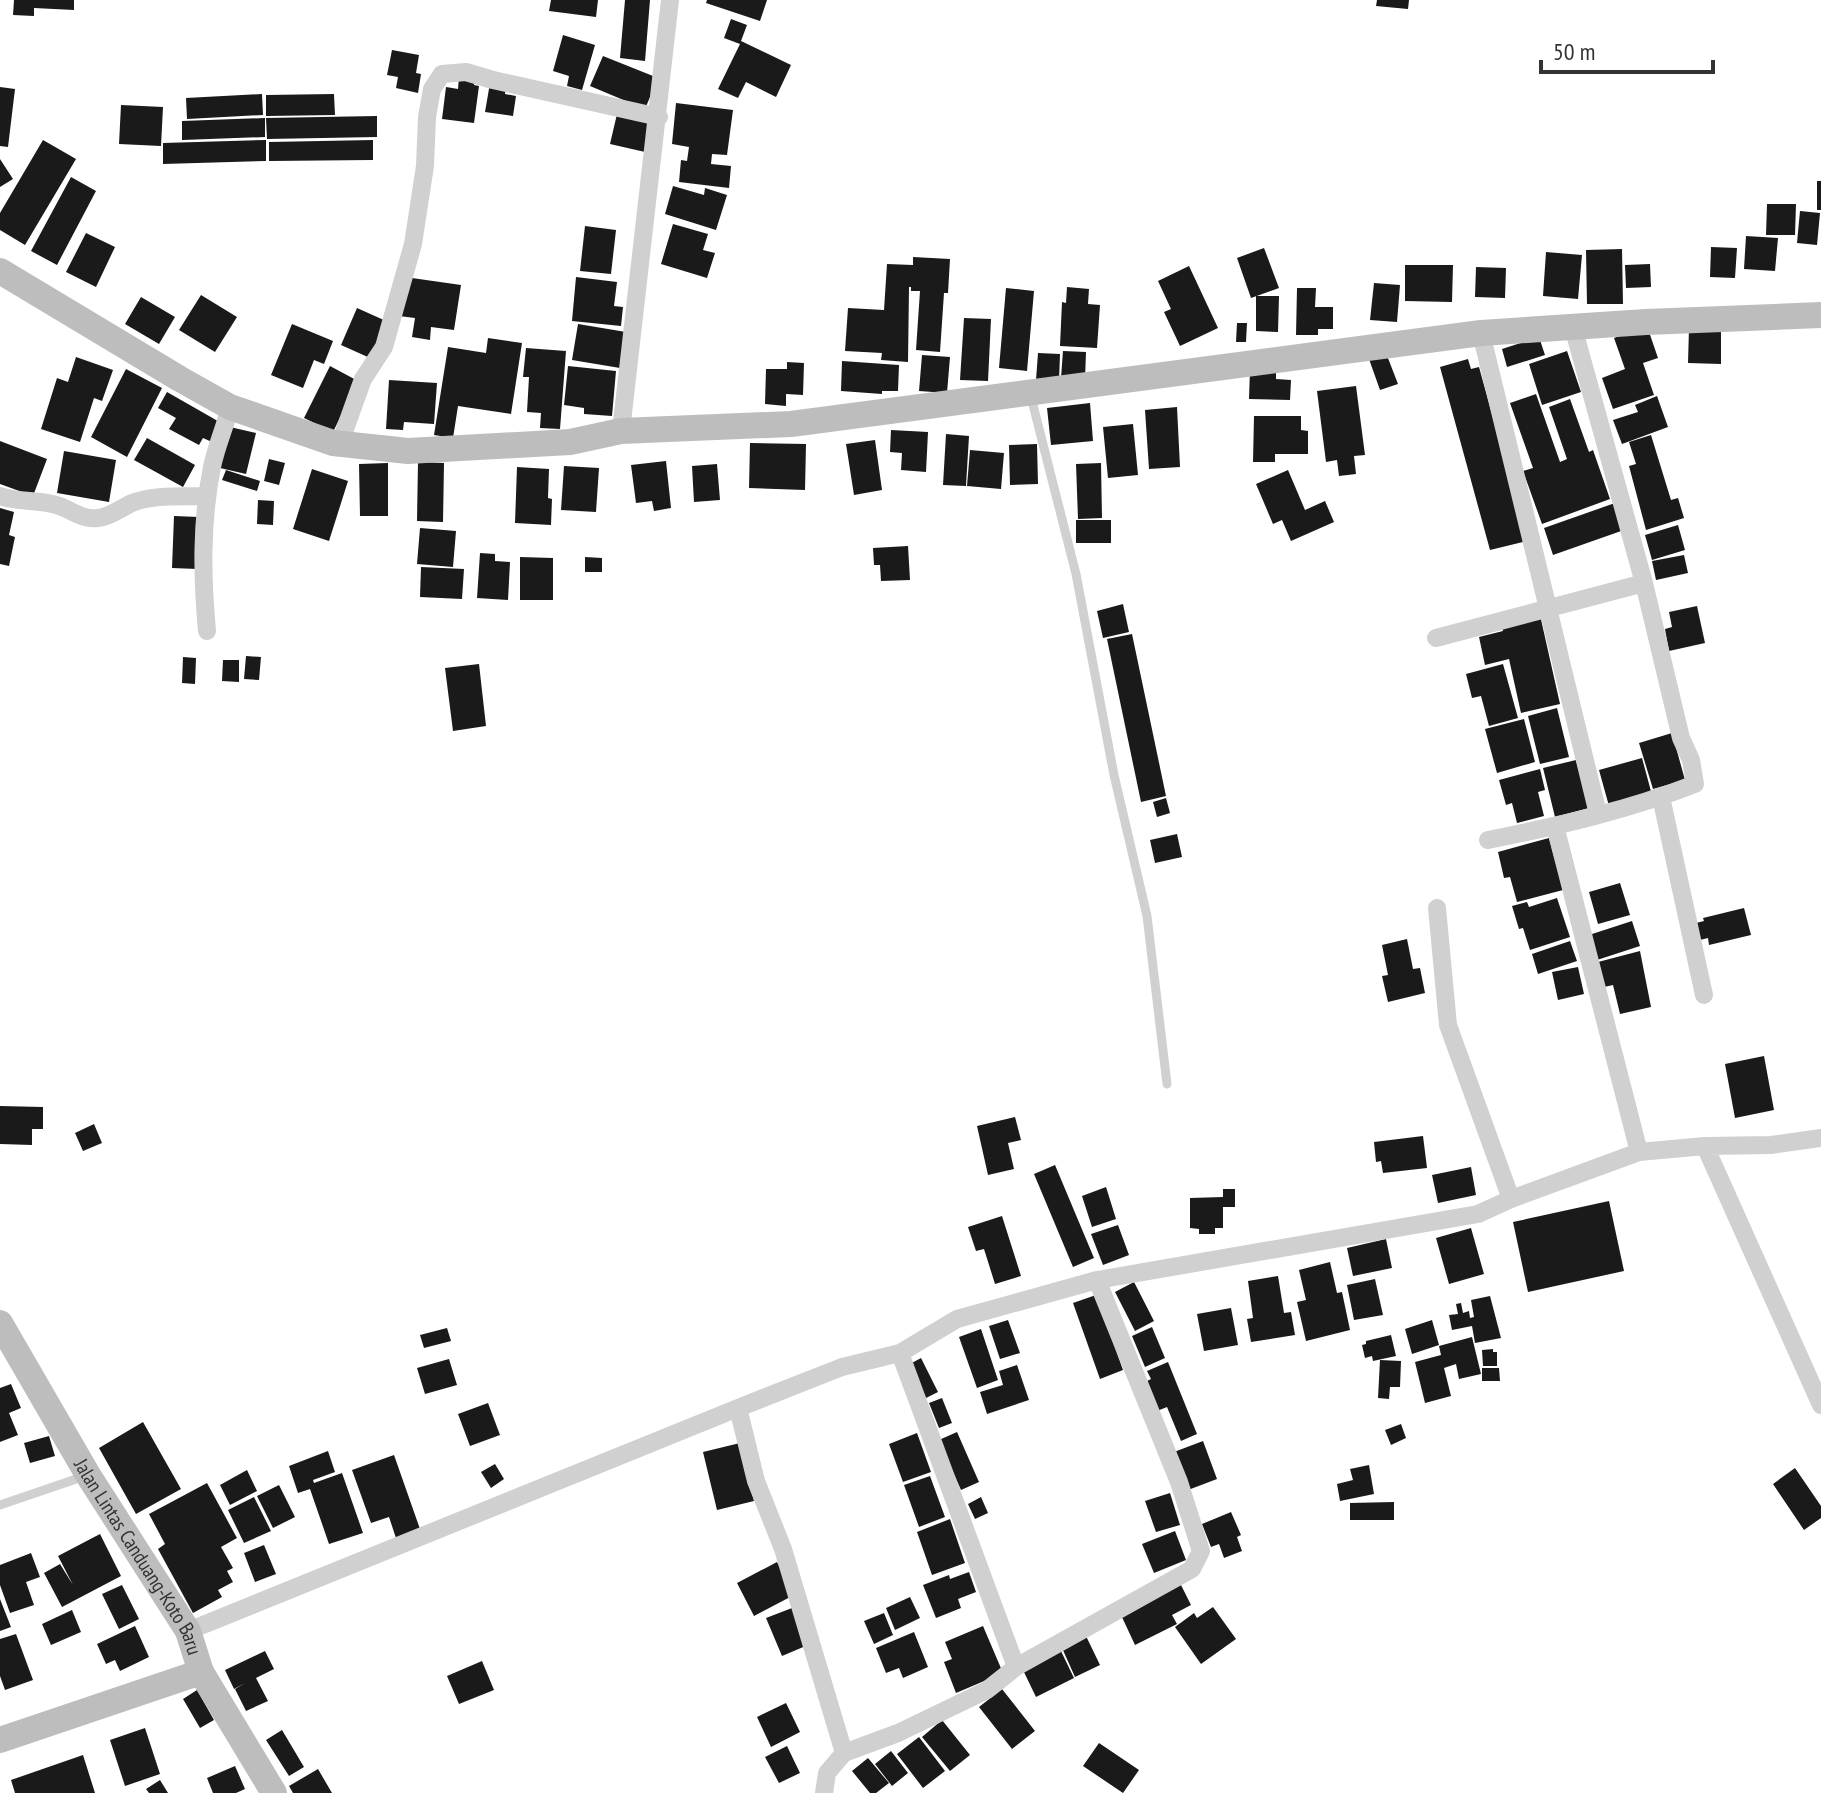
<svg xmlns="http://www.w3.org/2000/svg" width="1821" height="1793" viewBox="0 0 1821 1793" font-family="'PT Sans Narrow',sans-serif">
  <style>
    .building { fill: #1a1a1a }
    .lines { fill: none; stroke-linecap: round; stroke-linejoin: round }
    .lane { stroke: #d0d0d0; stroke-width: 9 }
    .street { stroke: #d0d0d0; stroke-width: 18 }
    .secondary { stroke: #bdbdbd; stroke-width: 26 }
    .labels { text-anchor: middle; stroke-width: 8; stroke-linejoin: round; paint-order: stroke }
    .street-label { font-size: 20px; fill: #333; stroke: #fff }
  </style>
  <rect width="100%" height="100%" fill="#fff"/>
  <!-- building -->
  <path class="building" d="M14,0H74V10L34,8V16L13,15Z
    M551,0H598L596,17L549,11Z
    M625,0H650L645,61L620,58Z
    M707,0H767L760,21L706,3Z
    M1377,0H1409L1408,9L1376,6Z
    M731,19L747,25L741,41L791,65L776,97L746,82L738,98L718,89L740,44L724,38Z
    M563,35L595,45L582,90L567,86L569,76L553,71Z
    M392,50L419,55L416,73L421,74L418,93L396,88L398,77L387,75Z
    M603,56L658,78L645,109L590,86Z
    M459,77L475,79L474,85L479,86L474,123L442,119L446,87L458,89Z
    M490,83L506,86L505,94L516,96L513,116L485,112Z
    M0,87L15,89L8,147L0,146Z
    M262,94L263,115L187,119L186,98Z
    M334,94L335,115L266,116V95Z
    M676,103L733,110L727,155L712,154L711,164L731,166L729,188L679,182L681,160L687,161L689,147L672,144Z
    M121,105L163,107L161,146L119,144Z
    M617,114L651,122L645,152L610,144Z
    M377,116V137L267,139L266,118Z
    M265,118V137L182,140V121Z
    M43,140L76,159L25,245L0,230V213Z
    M266,140V161L163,164V143Z
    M373,140V160L269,161V142Z
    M0,159L13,179L0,187Z
    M71,177L96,191L57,265L31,251Z
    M1817,181H1821V210H1817Z
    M673,186L704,195L705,188L727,195L716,230L665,214Z
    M1767,204H1796L1795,235H1766Z
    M1800,211L1820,213L1817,245L1797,243Z
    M673,224L708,234L703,250L715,253L707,278L661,264Z
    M585,226L616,230L611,274L580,271Z
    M86,233L115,247L96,287L66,272Z
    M1746,236L1778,238L1775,271L1744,269Z
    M1711,247L1737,248L1735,278L1710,277Z
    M1264,248L1279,288L1251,298L1237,258Z
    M1622,249L1623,304H1587L1586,250Z
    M1546,252L1582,255L1578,299L1543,296Z
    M913,257L950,259L948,293H944L940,352L916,350L920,291H911V287H909L908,362L881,360L882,353L845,351L848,308L884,310L887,264L913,265Z
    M1650,264L1651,287L1626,288L1625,265Z
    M1405,265H1453L1452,302L1405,301Z
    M1189,266L1218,328L1180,346L1164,312L1171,309L1158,281Z
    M1476,267L1506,268L1505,298L1475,297Z
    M405,277L461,285L454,330L431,327L430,340L412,337L415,318L399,316Z
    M576,277L617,282L614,306L623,307L621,326L572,321Z
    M1374,283L1400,285L1397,322L1370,320Z
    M1067,287L1089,289L1088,304L1100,305L1097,348L1060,346L1062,302L1066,303Z
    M1006,288L1034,291L1027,371L999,368Z
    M1297,288H1316L1315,307H1333V329H1318V335H1296Z
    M201,295L237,317L215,352L179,330Z
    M1256,296H1279L1278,332L1256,331Z
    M141,297L175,317L159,344L125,324Z
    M357,308L386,321L370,358L341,345Z
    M964,318L991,319L988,381L960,380Z
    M1237,323H1247L1246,342H1236Z
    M292,324L333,341L324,364L314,360L303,388L271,375Z
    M578,324L626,332L620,368L572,360Z
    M1647,326L1658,358L1643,363L1654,395L1613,409L1602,378L1625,369L1614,338Z
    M1689,328L1721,329V364L1688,363Z
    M1539,337L1545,355L1507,367L1502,349Z
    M488,338L522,343L511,414L458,406L453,438L434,435L448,347L486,353Z
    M526,348L566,351L560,429L540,428L541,413L527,412L529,377H523Z
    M1063,351L1086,352L1085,380L1061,378Z
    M1567,351L1581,392L1542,405L1529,364Z
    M1038,353L1060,354L1059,381L1036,380Z
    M1386,353L1398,384L1380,390L1369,359Z
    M922,355L950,357L947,393L919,391Z
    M76,357L113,370L102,401L94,398L80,442L41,429L57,378L68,382Z
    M1468,359L1471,369L1479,367L1527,541L1490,550L1440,367Z
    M842,361L899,365L898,391H882V394L841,391Z
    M787,362L804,363L803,395L786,394V406L765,404L766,369H787Z
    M330,366L358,381L333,432L304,418Z
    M568,366L616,371L612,416L584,414V408L564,405Z
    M126,369L162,388L127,457L91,437Z
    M1250,369L1276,370V379L1291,380L1290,400L1249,399Z
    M389,380L437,383L434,424L404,422L403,430L386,429Z
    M1356,386L1365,455L1354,456L1356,474L1339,476L1337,460L1326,462L1317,391Z
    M167,392L223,424L212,442L203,438L199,445L169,429L176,418L158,408Z
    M1536,394L1560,462L1567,459L1549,407L1570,399L1589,452L1593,450L1610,499L1542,524L1523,471L1533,468L1510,403Z
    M1657,396L1668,427L1622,444L1613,420L1638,412L1635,405Z
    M1090,403L1093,441L1051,445L1047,408Z
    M1177,407L1180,467L1149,469L1145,410Z
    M1254,416H1301V430L1308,431V454H1275V462H1253Z
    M1133,424L1138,475L1108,478L1103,427Z
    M230,427L256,433L246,474L220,468Z
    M891,430L928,432L926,472L901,470L902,453L890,452Z
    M946,434L969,436L966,486L943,485Z
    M1651,435L1671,500L1678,498L1684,518L1646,530L1629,466L1636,464L1629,442Z
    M147,438L195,465L183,487L134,460Z
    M875,440L882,490L854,495L846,444Z
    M0,441L47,459L33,496L0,484Z
    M750,443L806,444L805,490L749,488Z
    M1037,444L1038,484L1010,485L1009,445Z
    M970,450L1004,453L1001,489L967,486Z
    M64,451L116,460L109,502L57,493Z
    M269,459L285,463L279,485L264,481Z
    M666,461L671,508L654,511L652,501L636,503L631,465Z
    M418,462L444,463L443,522L417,521Z
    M388,463V516H360L359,464Z
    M1101,463L1102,518L1078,519L1076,464Z
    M717,464L720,500L694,502L692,466Z
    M564,466L599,468L596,512L561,510Z
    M517,467L549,469L548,498L552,499L551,525L515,523Z
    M312,469L348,481L329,541L293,529Z
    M226,470L260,481L257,491L222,480Z
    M1288,470L1305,510L1325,501L1334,522L1291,541L1282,520L1273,524L1256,484Z
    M258,500L274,501L273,525L257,524Z
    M1615,503L1624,530L1553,555L1544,528Z
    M0,508L14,512L9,535L15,537L9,566L0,564Z
    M174,516L199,517L197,569L172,568Z
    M1076,520H1111V543H1076Z
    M1678,525L1685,550L1652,560L1645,535Z
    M420,528L456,531L453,567L417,564Z
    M908,546L910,580L881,581L880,565H874L873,548Z
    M480,553L495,554V561L510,562L508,600L477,598Z
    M1684,555L1688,573L1656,580L1652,561Z
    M520,557L553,558V600H520Z
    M585,557L602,558V572H585Z
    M421,567L464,569L462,599L420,597Z
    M1123,604L1129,632L1103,638L1097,611Z
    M1697,606L1705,643L1669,651L1665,629L1672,627L1669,612Z
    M1540,615L1560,704L1521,713L1509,659L1485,665L1479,637L1503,631L1501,624Z
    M1132,634L1166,796L1141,802L1107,639Z
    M246,656L261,657L259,680L244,679Z
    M183,657L196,658L195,684L182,683Z
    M223,660H239V682L222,681Z
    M479,664L486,726L453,731L445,668Z
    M1503,664L1518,718L1489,726L1481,696L1472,698L1466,674Z
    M1557,708L1569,757L1540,764L1528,716Z
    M1524,719L1535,762L1497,773L1485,729Z
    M1672,733L1685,780L1653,789L1639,743Z
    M1642,758L1652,795L1609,806L1599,770Z
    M1576,760L1589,808L1555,817L1543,768Z
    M1540,769L1545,790L1538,792L1544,816L1517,823L1512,803L1506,805L1499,780Z
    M1166,798L1170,813L1157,817L1153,802Z
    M1177,834L1182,857L1155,863L1150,840Z
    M1549,838L1563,890L1517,902L1510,877L1504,878L1498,852Z
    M1620,883L1630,915L1598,924L1589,892Z
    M1557,898L1570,937L1530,950L1523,928L1519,929L1512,906L1527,902L1529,907Z
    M1744,908L1751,935L1709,945L1708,938L1700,940L1696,923L1704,921L1703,918Z
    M1632,921L1640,946L1597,960L1589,935Z
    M1407,939L1413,969L1420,968L1425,993L1388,1002L1382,976L1388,975L1382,945Z
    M1570,941L1577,961L1538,974L1532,954Z
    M1640,951L1651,1007L1620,1014L1613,985L1604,987L1598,962Z
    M1578,967L1584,994L1558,1000L1552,972Z
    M1764,1056L1774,1110L1735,1118L1725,1064Z
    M0,1106L43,1107V1129H32V1145L0,1144Z
    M1015,1117L1021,1140L1008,1143L1014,1169L988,1175L977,1126Z
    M94,1124L102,1143L83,1151L75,1133Z
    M1423,1136L1427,1168L1383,1173L1381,1161L1376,1162L1374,1142Z
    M1055,1165L1094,1258L1073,1267L1034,1174Z
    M1471,1167L1476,1195L1438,1203L1432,1175Z
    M1106,1187L1116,1219L1092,1227L1082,1196Z
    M1223,1189H1235V1207H1223V1228H1215V1234H1199V1229L1190,1228V1198L1223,1197Z
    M1609,1201L1624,1271L1528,1292L1513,1222Z
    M1002,1216L1021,1276L995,1284L984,1249L976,1251L968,1227Z
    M1118,1225L1129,1255L1103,1265L1091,1234Z
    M1471,1228L1484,1274L1449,1284L1436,1238Z
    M1386,1239L1392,1268L1353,1276L1347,1248Z
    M1330,1262L1337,1293L1342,1292L1350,1330L1306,1341L1297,1302L1306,1300L1299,1270Z
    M1278,1276L1284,1313L1291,1312L1295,1335L1251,1342L1247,1319L1253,1318L1248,1281Z
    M1375,1279L1383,1315L1354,1320L1347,1285Z
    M1134,1282L1154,1321L1135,1331L1115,1292Z
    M1096,1295L1123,1370L1100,1379L1073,1303Z
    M1490,1296L1501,1338L1475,1343L1472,1326L1452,1330L1449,1315L1458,1314L1456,1304L1461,1303L1463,1313L1469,1311L1470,1318L1474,1317L1471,1300Z
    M1231,1308L1238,1345L1204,1351L1197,1314Z
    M1008,1320L1020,1353L1000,1359L989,1326Z
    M1432,1320L1439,1345L1412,1354L1405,1329Z
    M1152,1327L1165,1358L1145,1367L1132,1336Z
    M447,1328L451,1341L424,1348L420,1335Z
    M981,1329L998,1380L977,1388L959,1337Z
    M1391,1335L1396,1356L1373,1361L1372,1356L1365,1358L1362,1345L1366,1344V1341Z
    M1472,1337L1481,1374L1459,1379L1456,1364L1444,1368L1451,1396L1425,1403L1415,1362L1441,1355L1439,1346Z
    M1493,1349V1352H1497V1366H1483L1482,1350Z
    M921,1358L938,1392L926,1398L910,1364Z
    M449,1359L457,1385L425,1394L417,1368Z
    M1380,1360L1401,1361L1400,1387H1390L1389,1399L1378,1398Z
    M1168,1362L1197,1434L1181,1441L1167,1407L1157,1411L1145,1382L1151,1379L1147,1371Z
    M1017,1365L1029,1400L987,1414L980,1392L1003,1385L999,1371Z
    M1482,1368H1499L1500,1381H1482Z
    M11,1384L21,1408L9,1413L18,1435L0,1442V1388Z
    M942,1398L952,1423L939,1428L929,1403Z
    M488,1403L500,1435L470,1446L458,1414Z
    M143,1422L181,1489L136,1514L99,1448Z
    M1401,1424L1406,1438L1391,1445L1385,1430Z
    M957,1432L979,1482L961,1490L939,1440Z
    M917,1433L931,1472L903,1482L889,1444Z
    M49,1436L55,1456L30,1463L24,1443Z
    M1203,1441L1217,1479L1188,1490L1174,1452Z
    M740,1443L754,1501L717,1510L703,1452Z
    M328,1451L335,1472L313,1480L314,1483L342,1473L363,1533L329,1544L310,1489L298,1493L289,1466Z
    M394,1455L420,1529L396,1538L389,1517L371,1523L352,1470Z
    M495,1464L504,1479L491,1488L481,1472Z
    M1369,1465L1374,1494L1340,1501L1337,1484L1353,1480L1350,1469Z
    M1795,1468L1821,1506V1518L1804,1530L1773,1484Z
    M247,1470L257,1491L230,1505L220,1485Z
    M930,1476L945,1517L919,1527L904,1485Z
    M207,1483L237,1538L221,1547L233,1568L227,1571L233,1582L218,1590L222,1597L193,1613L158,1549L165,1544L149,1514Z
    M279,1485L295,1517L273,1528L257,1496Z
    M1170,1493L1180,1525L1156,1532L1145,1501Z
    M254,1497L271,1531L244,1543L228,1510Z
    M981,1497L988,1513L975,1519L968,1504Z
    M1394,1502V1520H1350V1503Z
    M1231,1512L1241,1535L1237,1537L1242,1551L1224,1558L1219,1544L1211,1547L1202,1524Z
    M950,1519L965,1563L932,1575L917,1532Z
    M1175,1531L1186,1560L1154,1573L1142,1544Z
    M100,1534L121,1576L62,1607L44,1573L60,1564L73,1585L58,1556Z
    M264,1545L276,1574L255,1582L244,1553Z
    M31,1553L40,1577L26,1582L34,1605L10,1613L0,1585V1565Z
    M777,1562L794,1595L754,1616L737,1583Z
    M969,1572L976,1592L958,1599L961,1608L936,1618L923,1585L949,1575L950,1579Z
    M122,1585L139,1619L119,1629L102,1594Z
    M1181,1585L1191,1605L1172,1615L1177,1624L1135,1645L1121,1615Z
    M910,1597L920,1618L895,1630L886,1608Z
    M0,1599L11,1627L0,1631Z
    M1213,1607L1236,1639L1201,1664L1175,1627L1194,1613L1197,1618Z
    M792,1608L808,1645L782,1656L766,1618Z
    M72,1610L81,1632L51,1645L42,1624Z
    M884,1613L893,1635L874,1644L864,1621Z
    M135,1626L149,1657L120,1671L115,1660L106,1664L97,1644Z
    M983,1626L1003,1673L956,1693L944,1662L952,1659L945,1642Z
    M914,1632L928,1667L903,1678L899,1668L886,1673L876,1648Z
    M16,1634L33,1680L5,1690L0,1676V1639Z
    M1086,1636L1100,1665L1075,1677L1062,1648Z
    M1060,1649L1074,1678L1036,1697L1022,1668Z
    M265,1651L274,1669L256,1678L268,1701L246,1711L235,1689L245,1683L234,1689L225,1670Z
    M482,1661L494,1690L459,1704L447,1676Z
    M1002,1689L1035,1731L1012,1749L979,1707Z
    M197,1690L214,1720L200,1728L183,1699Z
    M786,1703L800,1732L771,1747L757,1717Z
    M942,1720L970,1755L950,1771L922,1737Z
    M145,1728L160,1774L125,1786L110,1740Z
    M282,1730L304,1767L289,1776L266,1740Z
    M919,1737L945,1771L923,1788L897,1754Z
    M1099,1743L1139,1770L1123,1793L1083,1766Z
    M787,1746L800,1773L779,1783L765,1757Z
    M891,1751L908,1773L892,1786L875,1764Z
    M83,1755L95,1793H15L11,1780Z
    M868,1758L889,1783L876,1793H870L852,1771Z
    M235,1766L245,1789L236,1793H213L207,1778Z
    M318,1769L332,1793H293L289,1786Z
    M160,1780L168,1793H149L146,1789Z"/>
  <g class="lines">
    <!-- lane -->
    <path class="lane" d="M1031,397L1076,574L1114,775L1147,916L1167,1084
      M0,1505L85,1476"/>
    <!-- street -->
    <path class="street" d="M1481,333L1598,814
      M621,431L670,0
      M340,443L363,379L384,347L413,244L425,166L427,117L432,89L442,74L466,72L493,80L659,117
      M0,496C19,503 38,499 56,505C71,509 81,520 98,518C110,517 121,508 132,503C154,494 184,497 207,496
      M207,631C202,576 201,522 212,467C216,447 225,427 230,407
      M1436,638L1644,583
      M1661,797L1704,995
      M1555,826L1639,1152
      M1488,840C1558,826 1629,810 1695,784L1691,760L1681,738L1644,583L1573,327
      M1437,908L1448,1025L1511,1199
      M1705,1146L1821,1405
      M900,1353L1016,1667
      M738,1408L756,1481L783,1549L844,1753
      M188,1631L738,1408L842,1367L900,1353L957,1319L1097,1280L1478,1214L1511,1199L1639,1152L1705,1146L1771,1145L1821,1138
      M824,1793L827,1773L844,1753L898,1733L987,1690L1016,1667L1192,1569L1201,1551L1179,1482L1097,1280"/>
    <!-- secondary -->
    <g class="secondary">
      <path d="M0,271L180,379L230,407L333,443L408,451L570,442L621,431L791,424L1481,333L1646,322L1821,315"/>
      <path id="s1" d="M0,1323L88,1475L188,1631L201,1672L274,1793"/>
      <path d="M0,1740L201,1672"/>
    </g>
  </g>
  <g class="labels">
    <!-- street labels -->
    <g class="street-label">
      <text dy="7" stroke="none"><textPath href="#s1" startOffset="272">Jalan Lintas Canduang-Koto Baru</textPath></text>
    </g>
  </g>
  <!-- scale -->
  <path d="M1541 60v12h172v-12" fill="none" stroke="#333333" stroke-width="4"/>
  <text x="1553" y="60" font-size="24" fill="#333333" stroke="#ffffff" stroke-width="6" paint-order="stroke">50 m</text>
</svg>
